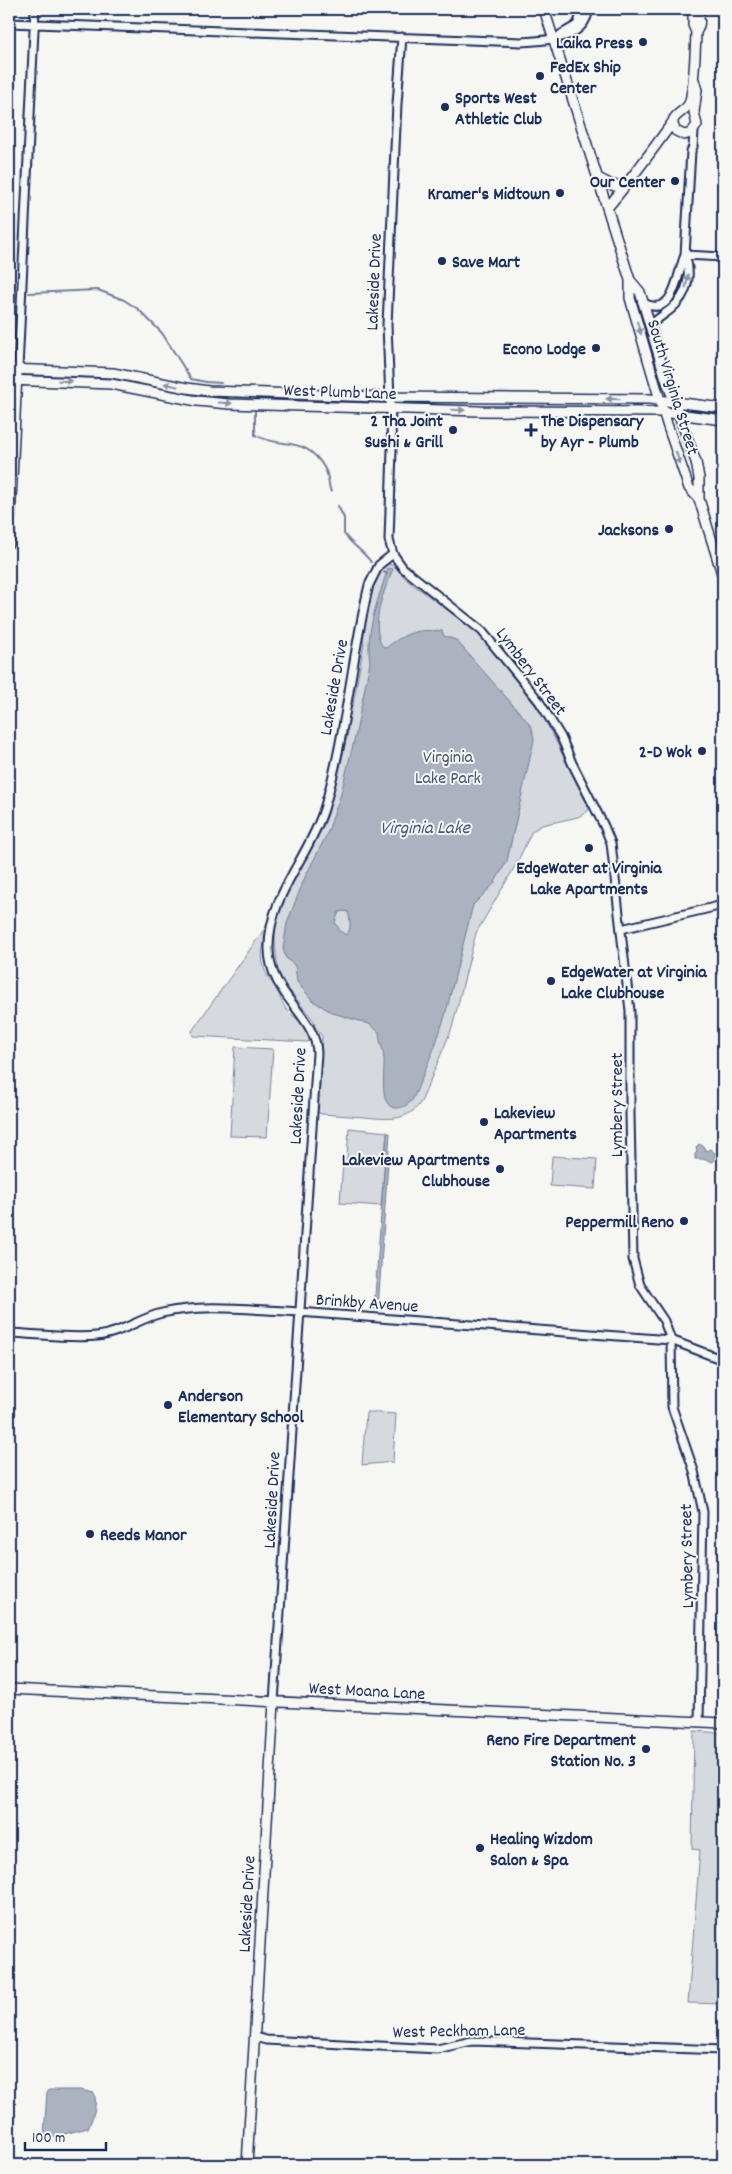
<svg xmlns="http://www.w3.org/2000/svg" width="732" height="2174" viewBox="0 0 732 2174" font-family="Dekko,sans-serif">
  <style>
    .green { fill: #d6d9dd; stroke: #78849e }
    .water { fill: #abb2c0; stroke: #717e99; fill-rule: evenodd }
    .lines { fill: none; stroke-linecap: round; stroke-linejoin: round }
    .stream { stroke: #717e99; stroke-width: 2 }
    .minor-casing { stroke: #1b2f5e; stroke-width: 11 }
    .major-casing { stroke: #1b2f5e; stroke-width: 12 }
    .minor { stroke: #f6f6f2; stroke-width: 7 }
    .major { stroke: #f6f6f2; stroke-width: 9 }
    .oneway { fill: #8892a8 }
    .poi-dot { fill: #1b2f5e; stroke: #f6f6f2; stroke-width: 2 }
    .labels { text-anchor: middle; stroke-width: 4; stroke-linejoin: round; paint-order: stroke }
    .poi-label { font-size: 18px; font-weight: bold; fill: #1b2f5e; stroke: #f6f6f2; text-anchor: end }
    .street-label { font-size: 18px; fill: #1b2f5e; stroke: #f6f6f2 }
    .park-label { font-size: 18px; fill: #405177; stroke: #f6f6f2 }
    .water-label { font-size: 19px; font-style: italic; fill: #46567b; stroke: #f6f6f2 }
  </style>
  <rect width="100%" height="100%" fill="#f6f6f2"/>
  <filter id="ink" filterUnits="userSpaceOnUse"><feTurbulence type="fractalNoise" baseFrequency=".02" numOctaves="2"/><feDisplacementMap in="SourceGraphic" scale="10" xChannelSelector="R" yChannelSelector="G"/><feConvolveMatrix kernelMatrix="1 2 1 2 8 2 1 2 1" color-interpolation-filters="sRGB"/></filter>
  <g filter="url(#ink)">
    <!-- green -->
    <path class="green" d="M388,564L394,566L407,580L477,632L543,715L589,808L587,812L578,817L542,825L532,831L517,863L476,933L452,1028L422,1100C409,1123 386,1119 364,1117C350,1116 336,1115 321,1114L318,1112L322,1036L315,1027L314,1021L290,991L286,990L278,973L275,943V925L282,902L302,866C304,849 318,838 324,824C331,808 332,790 336,773L339,771L348,733C344,726 347,711 353,705L364,643L362,638C365,620 371,572 388,564Z
      M268,924C265,943 257,957 268,977C270,982 275,985 277,990C281,998 282,1006 290,1013C298,1021 311,1027 311,1040L308,1042L193,1036L192,1031Z
      M235,1047L273,1049L267,1137L230,1136Z
      M349,1128L387,1132L381,1206L340,1203L343,1161L347,1158Z
      M552,1156L597,1159L595,1189L550,1186Z
      M366,1412L396,1414L393,1462L362,1465Z
      M694,1731L723,1733V2004L688,2003L700,1850L692,1849Z"/>
    <!-- water -->
    <path class="water" d="M388,568L393,569C384,591 370,622 382,646L386,648C406,632 417,629 442,631L444,636L456,640L527,721L532,728L534,740L507,861L494,884L473,905L445,1016L435,1046L413,1099C409,1104 404,1108 396,1108C378,1108 385,1071 384,1059C384,1050 379,1042 379,1032L369,1024L333,1013L313,1001L297,982L295,966L286,958L283,949L287,923L305,877L327,834L340,797L356,733L370,662C365,631 379,597 388,568ZM344,911L348,912C350,919 352,930 346,935L340,931L335,922L339,912Z
      M387,1133H390L378,1309H374Z
      M699,1144L703,1146L706,1151L710,1149L715,1153L713,1162L702,1159H695V1154L697,1152L696,1147Z
      M49,2090H81L94,2093C98,2104 93,2118 88,2128L52,2137L44,2134L47,2091Z"/>
    <g class="lines">
      <!-- stream -->
      <path class="stream" d="M29,293L98,290L124,300L138,309L162,333L191,379L206,382L221,383
        M255,411V435C282,450 306,434 325,469C329,476 328,485 331,492
        M338,506L344,518V534C352,545 363,551 371,562
        M384,572L387,574"/>
      <defs>
        <path id="minor" d="M9,23L521,42C547,40 584,41 589,9
          M560,35L577,25L583,9
          M402,37L397,104L387,325L392,449L389,540L393,554L403,568L482,631L539,701L561,737L572,763L604,826L611,843L630,1011V1115L633,1259L640,1285L664,1321L671,1340L672,1407L694,1471L703,1512L699,1722
          M685,255L723,257
          M642,302C675,321 677,272 685,255
          M650,326C656,319 664,315 671,309C688,295 692,275 685,255L691,151L693,147L694,131
          M18,369L35,9
          M621,929L723,905
          M9,1333C37,1334 69,1339 97,1336C120,1334 140,1318 162,1313C202,1304 244,1309 285,1311L671,1340L723,1360
          M274,1702L317,1053C316,1015 269,995 269,949C268,896 309,857 324,809C346,736 351,659 369,585L379,565L393,554
          M255,2037L266,2040L437,2049L472,2041L723,2050"/>
        <path id="major" d="M544,9L630,280V298L667,424L689,488L699,499
          M696,32C702,23 699,18 697,9
          M694,80L697,90L694,112L697,125L691,133L684,135L676,131C665,114 687,114 690,101C695,78 695,55 696,32L693,25V15L697,11
          M598,178L614,186L627,184
          M607,208C631,180 651,152 672,123
          M630,280L640,292L666,379L696,462L699,478V499L723,577
          M9,369L113,373L187,388L209,391L379,397L650,399L723,408
          M9,380L111,384L197,401L229,404L480,411L663,412L723,420
          M9,543L17,374
          M9,1689L723,1723
          M247,2165L274,1702"/>
      </defs>
      <!-- minor casing -->
      <use href="#minor" class="minor-casing"/>
      <!-- major casing -->
      <use href="#major" class="major-casing"/>
      <!-- minor -->
      <use href="#minor" class="minor"/>
      <!-- major -->
      <use href="#major" class="major"/>
    </g>
    <!-- one-way arrows -->
    <defs><path id="oneway-solid" d="M-6-.8H1V-3.2L6.5 0L1 3.2V.8H-6Z" transform="scale(1.25)"/></defs>
    <g class="oneway">
      <use href="#oneway-solid" transform="translate(687 281) rotate(-80)"/>
      <use href="#oneway-solid" transform="translate(639 328) rotate(73)"/>
      <use href="#oneway-solid" transform="translate(65 381) rotate(2)"/>
      <use href="#oneway-solid" transform="translate(171 385) rotate(-167)"/>
      <use href="#oneway-solid" transform="translate(613 399) rotate(-179)"/>
      <use href="#oneway-solid" transform="translate(225 403) rotate(3)"/>
      <use href="#oneway-solid" transform="translate(458 410) rotate(2)"/>
      <use href="#oneway-solid" transform="translate(678 458) rotate(71)"/>
    </g>
  </g>
  <!-- markers -->
  <g class="poi-dot">
    <circle cx="643" cy="42" r="5"/>
    <circle cx="540" cy="76" r="5"/>
    <circle cx="445" cy="107" r="5"/>
    <circle cx="675" cy="181" r="5"/>
    <circle cx="560" cy="193" r="5"/>
    <circle cx="442" cy="261" r="5"/>
    <circle cx="596" cy="348" r="5"/>
    <circle cx="453" cy="430" r="5"/>
    <path d="M528.5 422.5h5v5h5v5h-5v5h-5v-5h-5v-5h5z"/>
    <circle cx="669" cy="529" r="5"/>
    <circle cx="702" cy="751" r="5"/>
    <circle cx="589" cy="848" r="5"/>
    <circle cx="551" cy="981" r="5"/>
    <circle cx="484" cy="1122" r="5"/>
    <circle cx="500" cy="1169" r="5"/>
    <circle cx="684" cy="1221" r="5"/>
    <circle cx="168" cy="1405" r="5"/>
    <circle cx="90" cy="1534" r="5"/>
    <circle cx="646" cy="1749" r="5"/>
    <circle cx="480" cy="1848" r="5"/>
  </g>
  <g class="labels">
    <!-- poi labels -->
    <g class="poi-label">
      <text x="633" y="48">Laika Press</text>
      <text x="550" y="72" text-anchor="start">FedEx Ship<tspan x="550" dy="21">Center</tspan></text>
      <text x="455" y="103" text-anchor="start">Sports West<tspan x="455" dy="21">Athletic Club</tspan></text>
      <text x="665" y="187">Our Center</text>
      <text x="550" y="199">Kramer's Midtown</text>
      <text x="452" y="267" text-anchor="start">Save Mart</text>
      <text x="586" y="354">Econo Lodge</text>
      <text x="443" y="426">2 Tha Joint<tspan x="443" dy="21">Sushi &amp; Grill</tspan></text>
      <text x="541" y="426" text-anchor="start">The Dispensary<tspan x="541" dy="21">by Ayr - Plumb</tspan></text>
      <text x="659" y="535">Jacksons</text>
      <text x="692" y="757">2-D Wok</text>
      <text x="589" y="873" text-anchor="middle">EdgeWater at Virginia<tspan x="589" dy="21">Lake Apartments</tspan></text>
      <text x="561" y="977" text-anchor="start">EdgeWater at Virginia<tspan x="561" dy="21">Lake Clubhouse</tspan></text>
      <text x="494" y="1118" text-anchor="start">Lakeview<tspan x="494" dy="21">Apartments</tspan></text>
      <text x="490" y="1165">Lakeview Apartments<tspan x="490" dy="21">Clubhouse</tspan></text>
      <text x="674" y="1227">Peppermill Reno</text>
      <text x="178" y="1401" text-anchor="start">Anderson<tspan x="178" dy="21">Elementary School</tspan></text>
      <text x="100" y="1540" text-anchor="start">Reeds Manor</text>
      <text x="636" y="1745">Reno Fire Department<tspan x="636" dy="21">Station No. 3</tspan></text>
      <text x="490" y="1844" text-anchor="start">Healing Wizdom<tspan x="490" dy="21">Salon &amp; Spa</tspan></text>
    </g>
    <!-- street labels -->
    <g class="street-label">
      <text transform="translate(373 282) rotate(-88)" y="6">Lakeside Drive</text>
      <text transform="translate(674 387) rotate(73)" y="6">South Virginia Street</text>
      <text transform="translate(340 391) rotate(2)" y="6">West Plumb Lane</text>
      <text transform="translate(532 671) rotate(53)" y="6">Lymbery Street</text>
      <text transform="translate(333 687) rotate(-80)" y="6">Lakeside Drive</text>
      <text transform="translate(297 1096) rotate(-87)" y="6">Lakeside Drive</text>
      <text transform="translate(616 1105) rotate(-90)" y="6">Lymbery Street</text>
      <text transform="translate(367 1302) rotate(4)" y="6">Brinkby Avenue</text>
      <text transform="translate(271 1500) rotate(-87)" y="6">Lakeside Drive</text>
      <text transform="translate(686 1556) rotate(-91)" y="6">Lymbery Street</text>
      <text transform="translate(367 1690) rotate(3)" y="6">West Moana Lane</text>
      <text transform="translate(246 1904) rotate(-87)" y="6">Lakeside Drive</text>
      <text transform="translate(459 2030) rotate(-1)" y="6">West Peckham Lane</text>
    </g>
    <!-- park labels -->
    <g class="park-label">
      <text x="448" y="762">Virginia<tspan x="448" dy="21">Lake Park</tspan></text>
    </g>
    <!-- water labels -->
    <g class="water-label">
      <text x="425" y="833">Virginia Lake</text>
    </g>
  </g>
  <!-- margin -->
  <rect width="732" height="2174" fill="none" stroke="#f6f6f2" stroke-width="30"/>
  <rect x="15" y="15" width="702" height="2144" fill="none" stroke="#1b2f5e" stroke-width="2" filter="url(#ink)"/>
  <!-- scale -->
  <path d="M25 2142v8h81v-8" fill="none" stroke="#1b2f5e" stroke-width="2.5"/>
  <text x="32" y="2142" font-size="15" fill="#1b2f5e" stroke="#f6f6f2" stroke-width="4" paint-order="stroke">100 m</text>
</svg>
